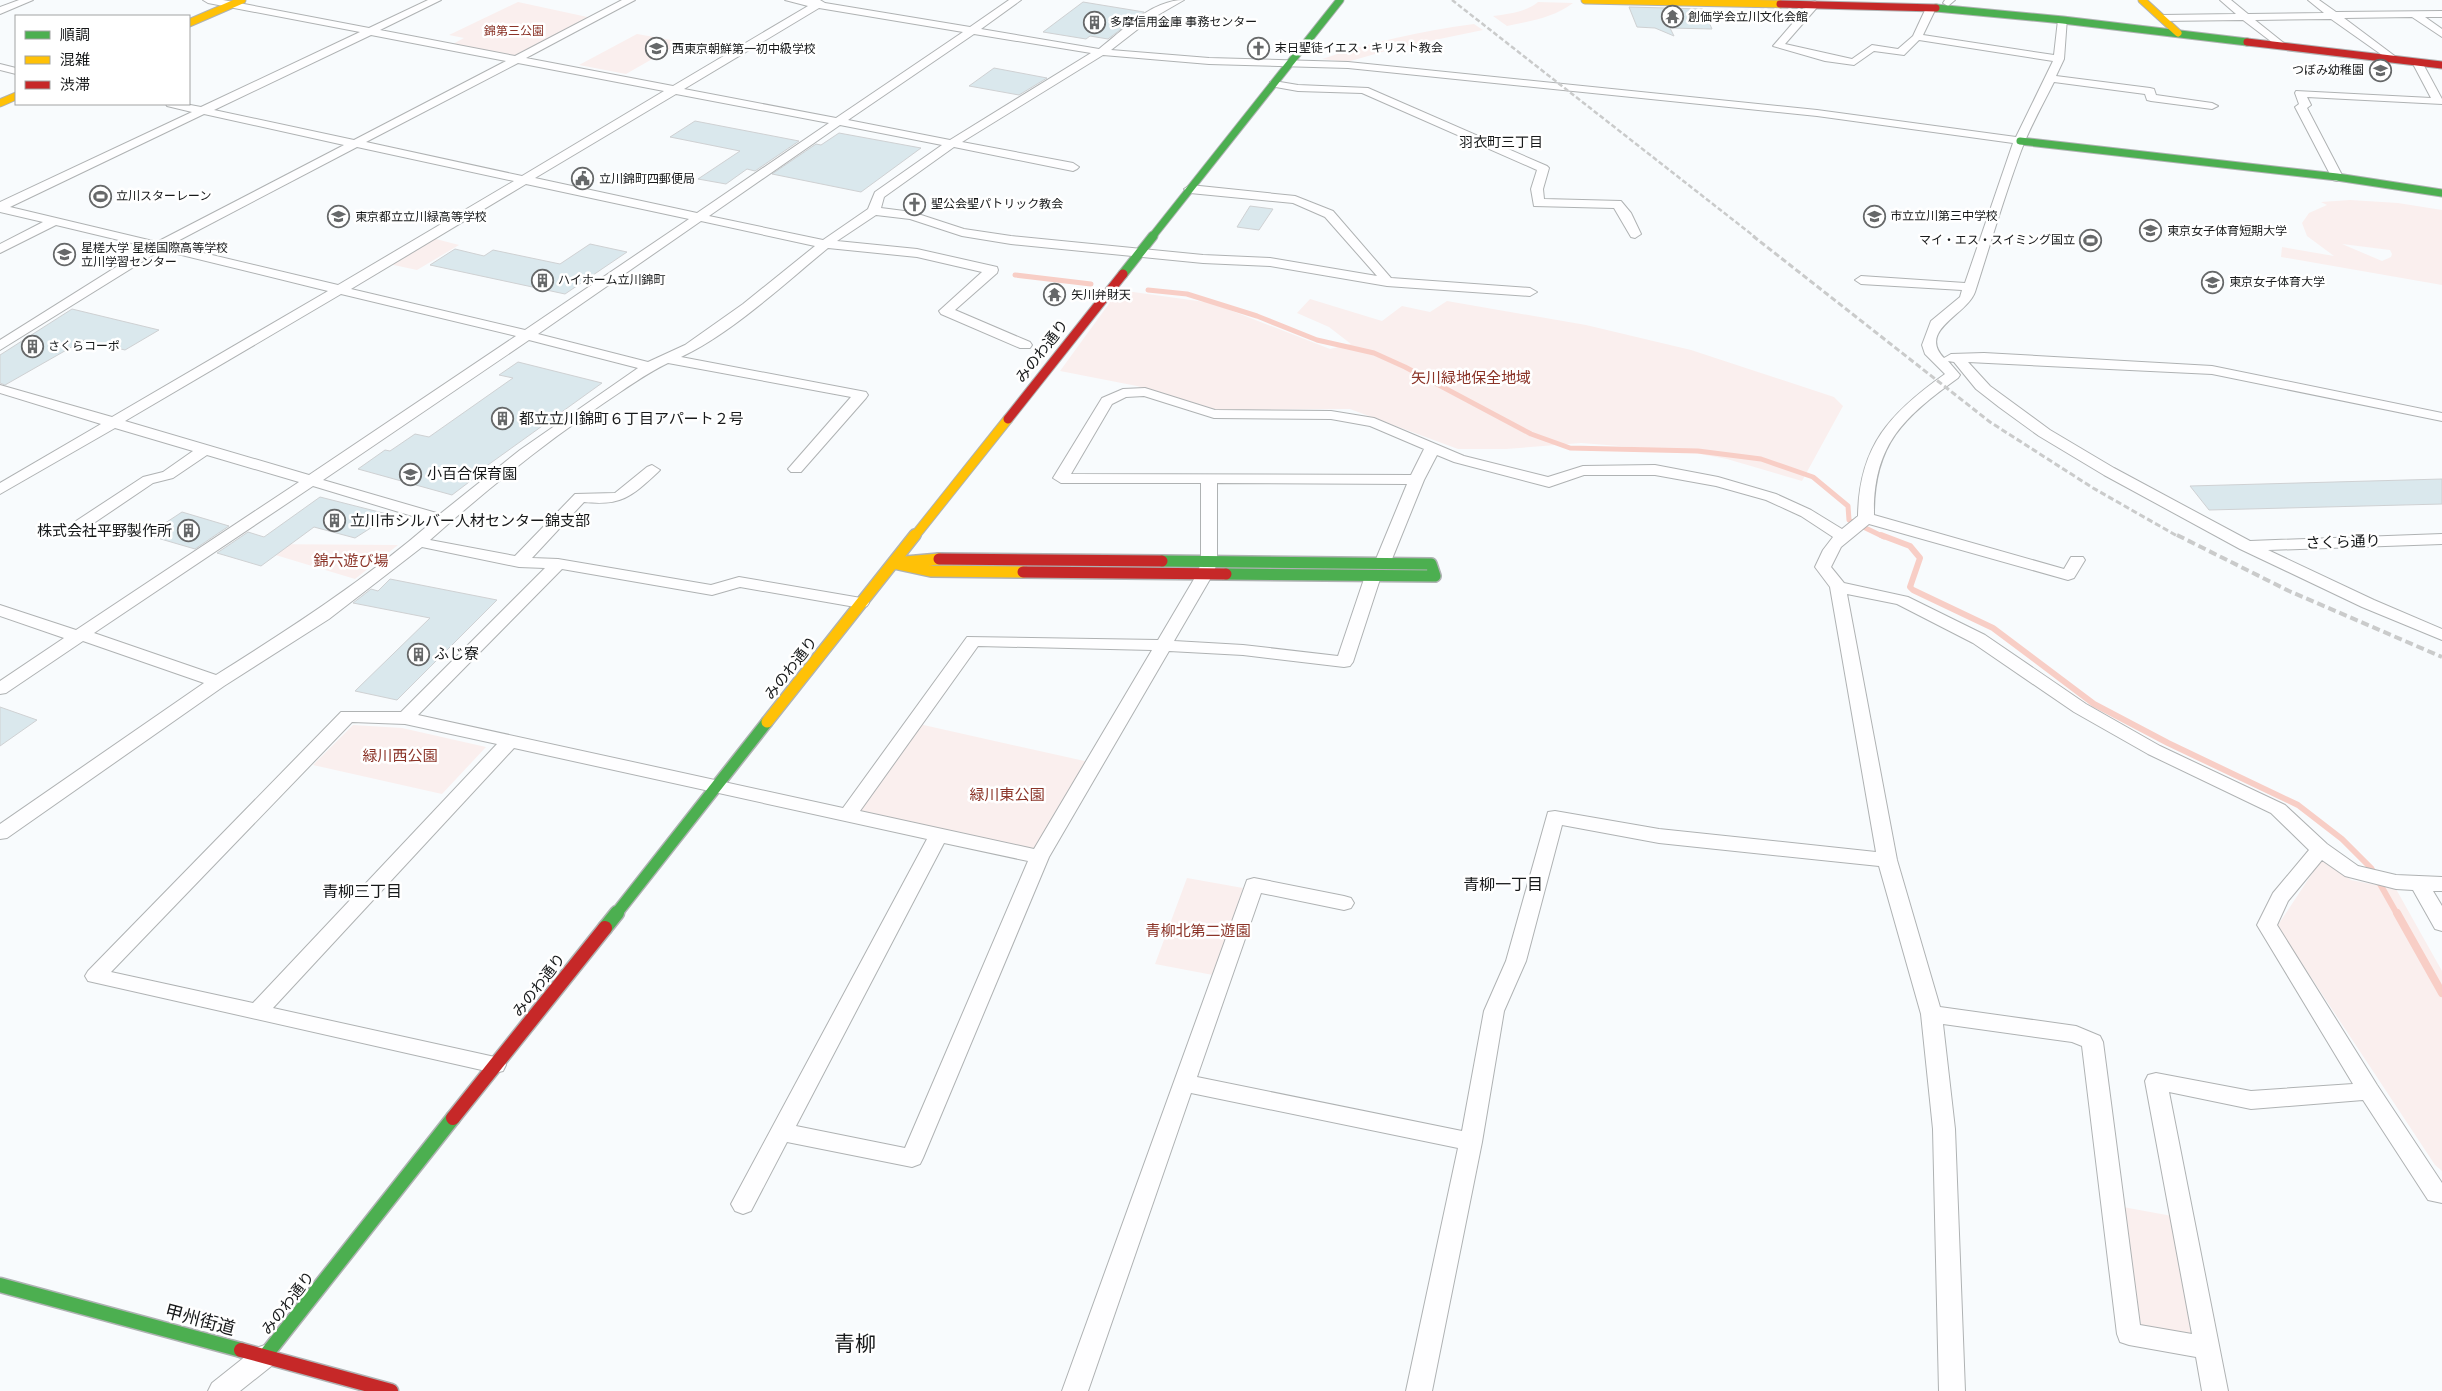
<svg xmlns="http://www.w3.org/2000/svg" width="2442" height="1391" viewBox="0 0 2442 1391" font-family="'DM Sans','Noto Sans JP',sans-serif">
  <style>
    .green { fill: #faefee; fill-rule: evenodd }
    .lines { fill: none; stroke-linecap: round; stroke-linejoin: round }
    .stream-far2 { stroke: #f8cec6; stroke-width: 5 }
    .stream-far1 { stroke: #f8cec6; stroke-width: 6 }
    .stream { stroke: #f8cec6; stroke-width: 8 }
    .building { fill: #dae8ed; stroke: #cfd1d3 }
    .street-casing { stroke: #afb2b3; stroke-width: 2 }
    .fast-far3-casing { stroke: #afb2b3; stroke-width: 9 }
    .fast-far2-casing { stroke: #afb2b3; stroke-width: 11 }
    .fast-far1-casing { stroke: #afb2b3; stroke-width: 14 }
    .fast-casing { stroke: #afb2b3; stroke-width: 17 }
    .slow-far2-casing { stroke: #afb2b3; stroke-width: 9 }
    .slow-far1-casing { stroke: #afb2b3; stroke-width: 11 }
    .slow-casing { stroke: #afb2b3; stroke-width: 14 }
    .jam-far3-casing { stroke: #afb2b3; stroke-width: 9 }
    .jam-far2-casing { stroke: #afb2b3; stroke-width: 11 }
    .jam-far1-casing { stroke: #afb2b3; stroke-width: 14 }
    .jam-casing { stroke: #afb2b3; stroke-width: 17 }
    .street { fill: #fefeff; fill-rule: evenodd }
    .fast-far3 { stroke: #4caf50; stroke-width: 7 }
    .fast-far2 { stroke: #4caf50; stroke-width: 9 }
    .fast-far1 { stroke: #4caf50; stroke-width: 11 }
    .fast { stroke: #4caf50; stroke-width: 14 }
    .slow-far2 { stroke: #ffc107; stroke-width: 7 }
    .slow-far1 { stroke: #ffc107; stroke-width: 9 }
    .slow { stroke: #ffc107; stroke-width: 11 }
    .jam-far3 { stroke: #c62828; stroke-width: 7 }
    .jam-far2 { stroke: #c62828; stroke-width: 9 }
    .jam-far1 { stroke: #c62828; stroke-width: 11 }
    .jam { stroke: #c62828; stroke-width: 14 }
    .rail-far2 { stroke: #cacbcb; stroke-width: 2.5; stroke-dasharray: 5 2.5; stroke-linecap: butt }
    .rail-far1 { stroke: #cacbcb; stroke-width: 3; stroke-dasharray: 6 3; stroke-linecap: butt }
    .rail { stroke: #cacbcb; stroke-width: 4; stroke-dasharray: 8 4; stroke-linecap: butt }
    .labels { text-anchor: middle; stroke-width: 5; stroke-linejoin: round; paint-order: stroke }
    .far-poi-label { font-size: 12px; fill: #17191a; stroke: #fff; text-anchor: start }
    .far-park-label { font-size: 12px; fill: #8b3428; stroke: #fff }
    .far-neighbourhood-label { font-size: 14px; fill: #17191a; stroke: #fff }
    .street-label { font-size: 15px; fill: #17191a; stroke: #fff }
    .park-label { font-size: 15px; fill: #8b3428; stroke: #fff }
    .poi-label { font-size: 15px; fill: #17191a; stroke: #fff; text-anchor: start }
    .neighbourhood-label { font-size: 16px; fill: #17191a; stroke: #fff }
    .near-street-label { font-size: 18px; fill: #17191a; stroke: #fff }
    .near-quarter-label { font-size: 21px; fill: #17191a; stroke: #fff }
  </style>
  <rect width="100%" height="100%" fill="#f8fbfd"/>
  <!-- green -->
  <path class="green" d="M518,2L592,18L518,56L451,45L464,38L449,35Z
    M1538,2L1573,3C1553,18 1530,21 1507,26L1493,16C1508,14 1526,12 1538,2Z
    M1474,24L1483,30L1396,48L1347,62L1322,59C1372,42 1421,31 1474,24Z
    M637,34L682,42L626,74L579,65Z
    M2350,200L2398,203L2442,210V285L2281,257L2282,247L2334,256L2307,236L2302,223L2309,213L2327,205L2321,202ZM2342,244L2390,250L2392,254L2391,257L2382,261Z
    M432,238L459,245L417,270L389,264Z
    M1119,290L1212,303L1330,349L1351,344L1329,327L1297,313L1310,299L1382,321L1402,306L1430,312L1447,301L1586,325L1691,350L1834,397L1843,406L1802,481L1727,459L1684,451L1581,443L1506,449H1458L1350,409L1218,410L1137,386L1060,371Z
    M239,544L398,545L355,579Z
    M919,724L1089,762L1035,853L854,811Z
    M353,725L402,728L486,747L442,794L313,765Z
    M2323,857L2351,880L2396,889L2442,971V1171L2435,1165L2283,935L2278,925Z
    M1187,878L1243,888L1213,975L1155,964Z
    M2123,1207L2172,1216L2192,1339L2142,1331Z"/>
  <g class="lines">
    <!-- stream-far2 -->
    <path class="stream-far2" d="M1015,275L1091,284
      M1148,290L1187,294L1257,316L1317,340L1374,353L1405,367L1531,434L1570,448L1698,451L1761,459L1813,477L1848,506L1849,520L1884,537"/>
    <!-- stream-far1 -->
    <path class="stream-far1" d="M1881,535L1910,546L1920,558L1910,587L1913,590L1993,628L2094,704L2168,743L2298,805L2342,839L2371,868L2397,914"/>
    <!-- stream -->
    <path class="stream" d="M2397,913L2442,993"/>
  </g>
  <!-- building -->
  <path class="building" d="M1083,2L1144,12L1108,39L1090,36L1086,39L1043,32Z
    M1629,7L1703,9L1712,29L1670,28L1674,36L1655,28L1637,27Z
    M994,68L1047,78L1019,95L969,86Z
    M695,121L799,141L755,171L747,169L726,184L698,179L740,151L670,137Z
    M839,133L921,148L861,192L772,174L816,144L821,145Z
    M1250,206L1273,209L1259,230L1237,227Z
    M590,244L627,252L565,294L430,265L455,249L484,256L493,250L560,264Z
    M72,309L159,330L125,350L84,340L5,385L0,383V355Z
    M518,362L602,383L474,475L477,476L452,495L358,469L385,450L390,451L415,434L429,437L513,378L499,375Z
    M2442,479V504L2209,510L2190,486Z
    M320,497L391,515L355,538L314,527L261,566L217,553L248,532L264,537Z
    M182,512L229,526L195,549L147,535Z
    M390,579L497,600L397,700L355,691L430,618L353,603L371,589L378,591Z
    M0,707L37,720L0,746Z"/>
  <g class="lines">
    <defs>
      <path id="street" d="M19,0H33L0,14V7Z
        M203,0H223L369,28L428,0H441L380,30L515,56L622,0H635L526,58L673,86L808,6L785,0H820L825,3L970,27L1009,0H1021L981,29L1099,49C1123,30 1152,0 1184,0L1151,19L1111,50L1209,58L1348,62L1817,110L2016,137L2053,61L1919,40L1904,55L1874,51L1854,65L1825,61L1773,46L1811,2L1815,1L1820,4L1785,44L1852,59L1872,45L1898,49L1913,36L1926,8L1931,5L1936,8L1923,35L2054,55L2058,20L2063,17L2067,18L2064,59L2056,76L2150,88L2154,89L2156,95L2212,103L2218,106L2212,109L2151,101L2147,100L2145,94L2054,82C2043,104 2030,127 2021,151C2004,197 1990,245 1975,292C1967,315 1917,330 1944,358L1951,354L1984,353L2212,366L2442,413V421L2212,374L1968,362L1990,386L2050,430L2114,468L2250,541L2442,534V544L2268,550L2374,600L2442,629V640L2362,607L2240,549L2104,475L2039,436L1999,407L1976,389L1954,362L1948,361L1960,375L1958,378C1904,417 1873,444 1874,515L2064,569L2071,557H2083L2085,560L2074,578L2068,580L1869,524L1841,547L1831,567L1844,583L1908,597L1985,635L2086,704L2160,746L2285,805L2327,844L2358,866L2396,875L2442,877V891H2433L2442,906V931L2435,929L2413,890L2396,889L2345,876L2322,860L2288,901L2277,925L2377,1085L2442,1183V1203L2428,1200L2363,1100L2251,1109L2169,1092L2228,1391H2202L2196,1357L2129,1345L2120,1342L2117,1334L2082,1046L2072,1042L1943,1024L1955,1129L1965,1391H1939L1933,1129L1921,1014L1879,866L1659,843L1562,825L1526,961L1504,1011L1482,1142L1432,1391H1406L1458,1148L1191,1093L1088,1391H1062L1247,880L1254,878L1344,896L1351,898L1354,903L1351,908L1344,910L1261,893L1197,1077L1462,1131L1484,1011L1506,961L1548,812L1555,811L1659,829L1876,852L1830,587L1815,567L1823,550L1833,537L1801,516L1766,500L1716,486L1655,475H1584L1549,487L1454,462L1437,455L1424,480L1390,564L1388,567H1376L1374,564L1407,484L1217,483V563L1213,574L1174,641L1243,645L1338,656L1365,576L1367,573H1379L1381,576L1353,662L1350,666L1344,667L1243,655L1169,651L1049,857L923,1158L920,1164L912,1167L787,1142L751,1211L743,1214L735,1211L731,1204L927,839L514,748L273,1008L495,1057L503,1059L506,1065L503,1071L495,1073L88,981L85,976L88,971L341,712H401L545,568L519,567L422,547L329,619L224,686L7,838L0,839V824L204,683L83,641L6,693L0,694V681L64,638L0,616V605L76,630L299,482L207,455L173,478L153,483L85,529H73L71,526L73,523L143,477L163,472L193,451L115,428L0,494V483L101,424L0,393V385L112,417L328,291L161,250L0,350V340L148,247L56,225L0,253V244L43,222L0,212V202L192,112L167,106L166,104H185L201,107L360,32L208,3ZM819,8L963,32L836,118L684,89ZM974,34L1091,53L950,140L848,120ZM371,35L506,61L354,140L214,110ZM1103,55L1209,64L1348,68L1817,116L2013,143L1965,283L1861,276L1855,280L1861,284L1962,290L1960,297L1931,321L1922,345L1925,354L1945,374C1890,413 1859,446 1858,516L1842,529L1811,510L1776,494L1718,477L1655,465L1583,466L1548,477L1464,456L1374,418L1331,411L1215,410L1145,388L1123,389L1102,398L1053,478L1061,483H1201V563L1197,574L1158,640L967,637L843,808L418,715L562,569L712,595L740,587L861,608L867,606L869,603L867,600L861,598L739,577L711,585L558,559L532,558L584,502C621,506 631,497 657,473L660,470L652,465L647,467L615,493L575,494L515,556L430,540C485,491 543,444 604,403C625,389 645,374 668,363L851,397L788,469L791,472H801L866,398L868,395L866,392L681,357C732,333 784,284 828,248L917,257L982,272L939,311L941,314L1020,348H1030L1032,345L1030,342L955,310L997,273L998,270L997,267L917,249L837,241L876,215L910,219L962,236L1011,244L1203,263L1270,266L1387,286L1530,296L1537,292L1530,288L1391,278L1333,211L1295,196L1190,185L1184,189L1190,193L1293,203L1325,217L1377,276L1270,258L1203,255L1011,236L964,229L912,212L881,208L884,197L954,147L1073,171L1077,169L1079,167L1073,163L962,142ZM518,63L664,91L522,176L366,142ZM676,94L829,123L697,213L535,178ZM204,114L344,145L157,242L10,207ZM840,125L942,145L875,192L868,209L823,240L709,216ZM357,147L514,181L338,285L170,245ZM526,184L689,219L525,330L351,289ZM701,221L815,246L743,304L685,345L648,362L538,334ZM341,294L516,336L309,475L125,421ZM529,340L638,368L520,450L440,514L323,480ZM1144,396L1214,418L1331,419L1370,426L1424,449L1411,475L1071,474L1112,404L1126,397ZM313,486L432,522C365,580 291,628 216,675L94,633ZM1847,594L1897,604L1973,643L2074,712L2148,754L2271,813L2309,850L2273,893L2257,925L2353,1084L2251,1091L2156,1073L2148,1075L2145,1081L2192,1334L2140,1325L2103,1042L2100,1036L2076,1026L1940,1007L1897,860ZM978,646L1152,650L1034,849L860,811ZM352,722L405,724L497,744L253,1003L111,972ZM944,843L1028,861L905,1148L796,1126Z
        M1945,0H1955L1948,6L1943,3Z
        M2220,0H2231L2248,14L2324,13L2308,0H2319L2336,12L2442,11V17H2425L2442,29V37L2412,17L2344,18L2396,57L2397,59L2392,62L2331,19L2255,20L2285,44L2286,46L2281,49L2243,20L2162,21L2157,18L2162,15L2236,14Z
        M2417,59L2422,62L2442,99V104L2307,97L2311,105L2307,108L2343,177L2337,181L2333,180L2295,107L2299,104L2295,93L2296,91L2431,98L2412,62Z
        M0,64L16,68V74L0,70Z
        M1274,81L1298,85L1368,88L1547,166L1549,168L1543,189L1544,199L1621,201L1631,213L1641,234L1635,238L1631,237L1614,208L1534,206L1531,189L1537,170L1362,93L1298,91L1270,86V82Z
        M265,1345L274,1348L277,1356L274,1364L240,1391H208L212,1383L256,1348Z"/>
      <path id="fast-far3" d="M1936,8L2063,20L2247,42
        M2020,141L2337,177L2442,193
        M1152,237L1340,0"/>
      <path id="fast-far2" d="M1123,274L1153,236"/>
      <path id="fast-far1" d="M1162,561L1431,564L1435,576L1226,574
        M616,914L767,722"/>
      <path id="fast" d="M605,928L617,913
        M0,1285L241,1350
        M265,1356L453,1118"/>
      <path id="slow-far2" d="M1585,0L1780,4
        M2142,0L2178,33
        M189,23L242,0
        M0,103L16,96"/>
      <path id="slow-far1" d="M914,537L1008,419"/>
      <path id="slow" d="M939,559L894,563L931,571L1023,572
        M767,722L915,535"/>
      <path id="jam-far3" d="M1780,4L1936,8
        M2247,42L2442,65"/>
      <path id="jam-far2" d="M1008,419L1123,274"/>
      <path id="jam-far1" d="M939,559L1162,561
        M1023,572L1226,574"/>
      <path id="jam" d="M453,1118L605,928
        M241,1350L391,1391"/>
    </defs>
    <!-- street casing -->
    <use href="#street" class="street-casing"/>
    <!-- fast-far3 casing -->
    <use href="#fast-far3" class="fast-far3-casing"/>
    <!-- fast-far2 casing -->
    <use href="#fast-far2" class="fast-far2-casing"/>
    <!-- fast-far1 casing -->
    <use href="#fast-far1" class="fast-far1-casing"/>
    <!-- fast casing -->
    <use href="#fast" class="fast-casing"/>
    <!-- slow-far2 casing -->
    <use href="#slow-far2" class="slow-far2-casing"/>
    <!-- slow-far1 casing -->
    <use href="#slow-far1" class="slow-far1-casing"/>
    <!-- slow casing -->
    <use href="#slow" class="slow-casing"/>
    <!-- jam-far3 casing -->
    <use href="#jam-far3" class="jam-far3-casing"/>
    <!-- jam-far2 casing -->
    <use href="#jam-far2" class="jam-far2-casing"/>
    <!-- jam-far1 casing -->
    <use href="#jam-far1" class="jam-far1-casing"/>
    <!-- jam casing -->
    <use href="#jam" class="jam-casing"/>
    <!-- street -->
    <use href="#street" class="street"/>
    <!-- fast-far3 -->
    <use href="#fast-far3" class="fast-far3"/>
    <!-- fast-far2 -->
    <use href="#fast-far2" class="fast-far2"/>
    <!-- fast-far1 -->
    <use href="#fast-far1" class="fast-far1"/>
    <!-- fast -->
    <use href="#fast" class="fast"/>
    <!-- slow-far2 -->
    <use href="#slow-far2" class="slow-far2"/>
    <!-- slow-far1 -->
    <use href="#slow-far1" class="slow-far1"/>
    <!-- slow -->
    <use href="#slow" class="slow"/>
    <!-- jam-far3 -->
    <use href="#jam-far3" class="jam-far3"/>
    <!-- jam-far2 -->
    <use href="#jam-far2" class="jam-far2"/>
    <!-- jam-far1 -->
    <use href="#jam-far1" class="jam-far1"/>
    <!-- jam -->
    <use href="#jam" class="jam"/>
    <!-- rail-far2 -->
    <path class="rail-far2" d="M1452,0L1755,237"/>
    <!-- rail-far1 -->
    <path class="rail-far1" d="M1753,236L1990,422L2093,488L2179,537"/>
    <!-- rail -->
    <path class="rail" d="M2177,535L2289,591L2442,657"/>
  </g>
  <!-- icons -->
  <defs>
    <symbol id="temple-ring" viewBox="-11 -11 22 22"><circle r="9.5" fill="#fff" stroke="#666869" stroke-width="1.5"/><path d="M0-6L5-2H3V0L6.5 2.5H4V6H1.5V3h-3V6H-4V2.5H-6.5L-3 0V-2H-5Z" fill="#666869"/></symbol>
    <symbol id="building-ring" viewBox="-11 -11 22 22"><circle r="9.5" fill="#fff" stroke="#666869" stroke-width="1.5"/><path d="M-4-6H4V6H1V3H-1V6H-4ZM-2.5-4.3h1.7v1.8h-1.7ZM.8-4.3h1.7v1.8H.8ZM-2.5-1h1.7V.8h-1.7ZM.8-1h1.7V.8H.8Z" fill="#666869"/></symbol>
    <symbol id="church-ring" viewBox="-11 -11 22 22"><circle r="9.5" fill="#fff" stroke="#666869" stroke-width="1.5"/><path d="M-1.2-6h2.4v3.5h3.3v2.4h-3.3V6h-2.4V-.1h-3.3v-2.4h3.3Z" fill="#666869"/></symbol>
    <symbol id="school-ring" viewBox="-11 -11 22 22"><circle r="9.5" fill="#fff" stroke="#666869" stroke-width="1.5"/><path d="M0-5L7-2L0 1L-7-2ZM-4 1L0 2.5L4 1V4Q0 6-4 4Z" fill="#666869"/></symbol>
    <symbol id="civic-ring" viewBox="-11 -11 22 22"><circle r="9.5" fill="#fff" stroke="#666869" stroke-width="1.5"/><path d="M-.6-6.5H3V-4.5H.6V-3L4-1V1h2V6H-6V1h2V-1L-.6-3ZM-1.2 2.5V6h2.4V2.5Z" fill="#666869"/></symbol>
    <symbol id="stadium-ring" viewBox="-11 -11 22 22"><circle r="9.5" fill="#fff" stroke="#666869" stroke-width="1.5"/><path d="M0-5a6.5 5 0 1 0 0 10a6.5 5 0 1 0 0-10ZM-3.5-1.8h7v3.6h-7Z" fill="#666869"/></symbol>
    <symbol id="university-ring" viewBox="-11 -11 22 22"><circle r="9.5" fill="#fff" stroke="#666869" stroke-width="1.5"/><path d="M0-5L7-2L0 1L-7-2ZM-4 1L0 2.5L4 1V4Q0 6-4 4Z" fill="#666869"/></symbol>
  </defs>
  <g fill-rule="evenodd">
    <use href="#temple-ring" x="1660" y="4" width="25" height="25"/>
    <use href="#building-ring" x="1082" y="10" width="25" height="25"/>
    <use href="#church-ring" x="1246" y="36" width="25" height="25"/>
    <use href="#school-ring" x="644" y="36" width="25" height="25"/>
    <use href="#school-ring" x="2368" y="58" width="25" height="25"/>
    <use href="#civic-ring" x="570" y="166" width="25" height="25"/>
    <use href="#stadium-ring" x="88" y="184" width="25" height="25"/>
    <use href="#church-ring" x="902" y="192" width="25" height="25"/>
    <use href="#school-ring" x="1862" y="204" width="25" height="25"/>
    <use href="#school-ring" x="326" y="204" width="25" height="25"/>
    <use href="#university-ring" x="2138" y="218" width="25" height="25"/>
    <use href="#stadium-ring" x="2078" y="228" width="25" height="25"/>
    <use href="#school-ring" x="52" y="242" width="25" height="25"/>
    <use href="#building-ring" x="530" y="268" width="25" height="25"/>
    <use href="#university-ring" x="2200" y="270" width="25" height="25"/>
    <use href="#temple-ring" x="1042" y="282" width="25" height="25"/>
    <use href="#building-ring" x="20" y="334" width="25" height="25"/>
    <use href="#building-ring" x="490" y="406" width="25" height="25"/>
    <use href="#school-ring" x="398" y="462" width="25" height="25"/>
    <use href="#building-ring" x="322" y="508" width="25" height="25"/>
    <use href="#building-ring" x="176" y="518" width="25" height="25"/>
    <use href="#building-ring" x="406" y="642" width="25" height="25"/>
  </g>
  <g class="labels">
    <!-- far-poi labels -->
    <g class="far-poi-label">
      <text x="1688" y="21">創価学会立川文化会館</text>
      <text x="1110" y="26">多摩信用金庫 事務センター</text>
      <text x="1275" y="52">末日聖徒イエス・キリスト教会</text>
      <text x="672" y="53">西東京朝鮮第一初中級学校</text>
      <text x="2364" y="74" text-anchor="end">つぼみ幼稚園</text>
      <text x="599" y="183">立川錦町四郵便局</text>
      <text x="116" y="200">立川スターレーン</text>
      <text x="931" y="208">聖公会聖パトリック教会</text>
      <text x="1890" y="220">市立立川第三中学校</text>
      <text x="355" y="221">東京都立立川緑高等学校</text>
      <text x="2167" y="235">東京女子体育短期大学</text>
      <text x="2075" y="244" text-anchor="end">マイ・エス・スイミング国立</text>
      <text x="81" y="252">星槎大学 星槎国際高等学校<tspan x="81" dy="14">立川学習センター</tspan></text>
      <text x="558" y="284">ハイホーム立川錦町</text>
      <text x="2229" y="286">東京女子体育大学</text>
      <text x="1071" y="299">矢川弁財天</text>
      <text x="48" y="350">さくらコーポ</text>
    </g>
    <!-- far-park labels -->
    <g class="far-park-label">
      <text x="514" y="35">錦第三公園</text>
    </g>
    <!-- far-neighbourhood labels -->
    <g class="far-neighbourhood-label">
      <text x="1501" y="147">羽衣町三丁目</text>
    </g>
    <!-- street labels -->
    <g class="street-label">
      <text transform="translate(1042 351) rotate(-52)" y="5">みのわ通り</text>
      <text transform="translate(2343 542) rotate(-2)" y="5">さくら通り</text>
      <text transform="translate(791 668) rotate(-52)" y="5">みのわ通り</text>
      <text transform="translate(539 985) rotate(-52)" y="5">みのわ通り</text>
      <text transform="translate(288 1303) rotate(-52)" y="5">みのわ通り</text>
    </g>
    <!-- park labels -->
    <g class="park-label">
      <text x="1471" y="383">矢川緑地保全地域</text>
      <text x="351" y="566">錦六遊び場</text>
      <text x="400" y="761">緑川西公園</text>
      <text x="1007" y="800">緑川東公園</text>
      <text x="1198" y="936">青柳北第二遊園</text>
    </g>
    <!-- poi labels -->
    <g class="poi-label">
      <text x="519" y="424">都立立川錦町６丁目アパート２号</text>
      <text x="427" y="479">小百合保育園</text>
      <text x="350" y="526">立川市シルバー人材センター錦支部</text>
      <text x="172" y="536" text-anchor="end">株式会社平野製作所</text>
      <text x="434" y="659">ふじ寮</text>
    </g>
    <!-- neighbourhood labels -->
    <g class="neighbourhood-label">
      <text x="1503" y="890">青柳一丁目</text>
      <text x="362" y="897">青柳三丁目</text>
    </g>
    <!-- near-street labels -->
    <g class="near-street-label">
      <text transform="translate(200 1320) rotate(15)" y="6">甲州街道</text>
    </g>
    <!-- near-quarter labels -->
    <g class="near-quarter-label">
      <text x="855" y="1351">青柳</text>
    </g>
  </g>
  <!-- legend -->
  <rect x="15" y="15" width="175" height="90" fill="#ffffff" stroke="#a2a3a3"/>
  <rect x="25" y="31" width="25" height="8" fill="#4caf50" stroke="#a2a3a3"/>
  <text x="60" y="40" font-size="15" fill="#17191a">順調</text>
  <rect x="25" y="56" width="25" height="8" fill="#ffc107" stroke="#a2a3a3"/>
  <text x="60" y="65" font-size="15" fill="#17191a">混雑</text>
  <rect x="25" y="81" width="25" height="8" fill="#c62828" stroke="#a2a3a3"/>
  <text x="60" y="90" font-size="15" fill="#17191a">渋滞</text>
</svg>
